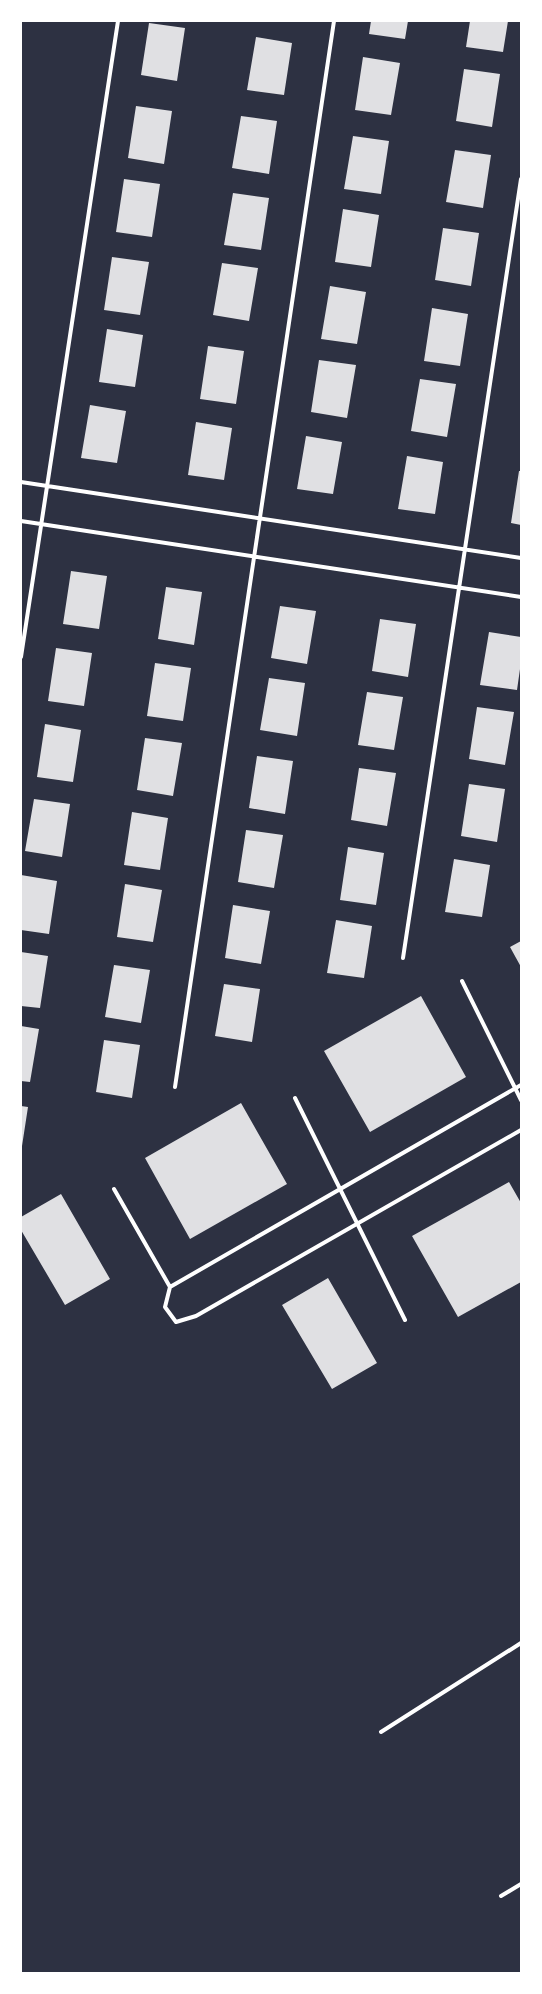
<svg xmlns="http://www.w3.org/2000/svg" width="542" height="1994" viewBox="0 0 542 1994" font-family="Lato,sans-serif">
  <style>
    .building { fill: #e0e0e3 }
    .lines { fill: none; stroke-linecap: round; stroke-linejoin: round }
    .minor { stroke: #fff; stroke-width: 4 }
  </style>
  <rect width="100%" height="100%" fill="#2d3142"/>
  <!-- building -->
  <path class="building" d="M371,21H408L405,39L369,34Z
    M470,21H508L503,52L466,47Z
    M149,23L185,28L177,81L141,75Z
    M256,37L292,43L284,95L247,90Z
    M363,57L400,63L391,115L355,110Z
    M464,69L500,74L492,127L456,121Z
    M136,106L172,111L164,164L128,158Z
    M241,116L277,121L269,174L232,168Z
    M353,136L389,141L381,194L344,189Z
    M455,150L491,155L483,208L446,202Z
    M124,179L160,184L152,237L116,232Z
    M233,193L269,198L261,250L224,245Z
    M343,209L379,215L371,267L335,262Z
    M443,228L479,233L471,286L435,280Z
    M112,257L149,262L140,315L104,310Z
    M222,263L258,268L249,321L213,315Z
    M330,286L366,292L357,344L321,339Z
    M432,308L468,314L460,366L424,361Z
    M107,329L143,335L135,387L99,382Z
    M208,346L244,351L236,404L200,399Z
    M319,360L356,365L347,418L311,412Z
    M420,379L456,384L447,437L411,431Z
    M90,405L126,411L117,463L81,458Z
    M196,422L232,428L224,480L188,475Z
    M306,436L342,442L333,494L297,489Z
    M407,456L443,462L435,514L398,509Z
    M519,471H521V525L511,523Z
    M71,571L107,576L99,629L63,624Z
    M166,587L202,592L194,645L158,639Z
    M280,606L316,611L307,664L271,658Z
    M380,619L416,624L408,677L372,671Z
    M489,632L521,637V662L517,690L480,685Z
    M56,648L92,653L84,706L48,701Z
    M155,663L191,668L183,721L147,716Z
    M269,678L305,683L297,736L260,730Z
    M367,692L403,697L394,750L358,745Z
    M477,707L514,712L505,765L469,759Z
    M45,724L81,730L73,782L37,777Z
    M145,738L182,743L173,796L137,790Z
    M257,756L293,761L285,814L249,808Z
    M359,768L396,773L387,826L351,820Z
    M469,784L505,789L497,842L461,836Z
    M34,799L70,804L62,857L25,851Z
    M132,812L168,818L160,870L124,865Z
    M246,830L283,835L274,888L238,882Z
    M348,847L384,853L376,905L340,900Z
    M454,859L490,865L482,917L445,912Z
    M21,875L57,881L49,934L21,930Z
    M125,884L162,890L153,942L117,937Z
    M233,905L270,911L261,964L225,958Z
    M336,920L372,926L364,978L327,973Z
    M521,941V967L510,947Z
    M21,952L48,956L40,1008L21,1006Z
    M114,965L150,970L141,1023L105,1017Z
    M224,984L260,989L252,1042L215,1036Z
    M421,996L466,1077L370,1132L324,1051Z
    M21,1026L39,1029L30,1082L21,1081Z
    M104,1040L140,1045L132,1098L96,1092Z
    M241,1103L287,1184L190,1239L145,1158Z
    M21,1106L28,1107L22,1146H21Z
    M509,1182L521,1203V1282L458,1317L412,1236Z
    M61,1194L110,1279L65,1305L21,1230V1217Z
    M328,1278L377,1363L332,1389L282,1305Z"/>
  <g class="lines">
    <!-- minor -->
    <path class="minor" d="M21,482L521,558
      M21,521L521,597
      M21,657L118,21
      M403,958L521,179
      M462,981L521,1100
      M521,1085L170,1287L165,1307L176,1322L196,1316L521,1130
      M175,1087L334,21
      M295,1098L405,1320
      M114,1189L170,1287
      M381,1732L521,1643
      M501,1896L521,1884"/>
  </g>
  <!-- border -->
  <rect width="542" height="1994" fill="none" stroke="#ffffff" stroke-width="44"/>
</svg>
